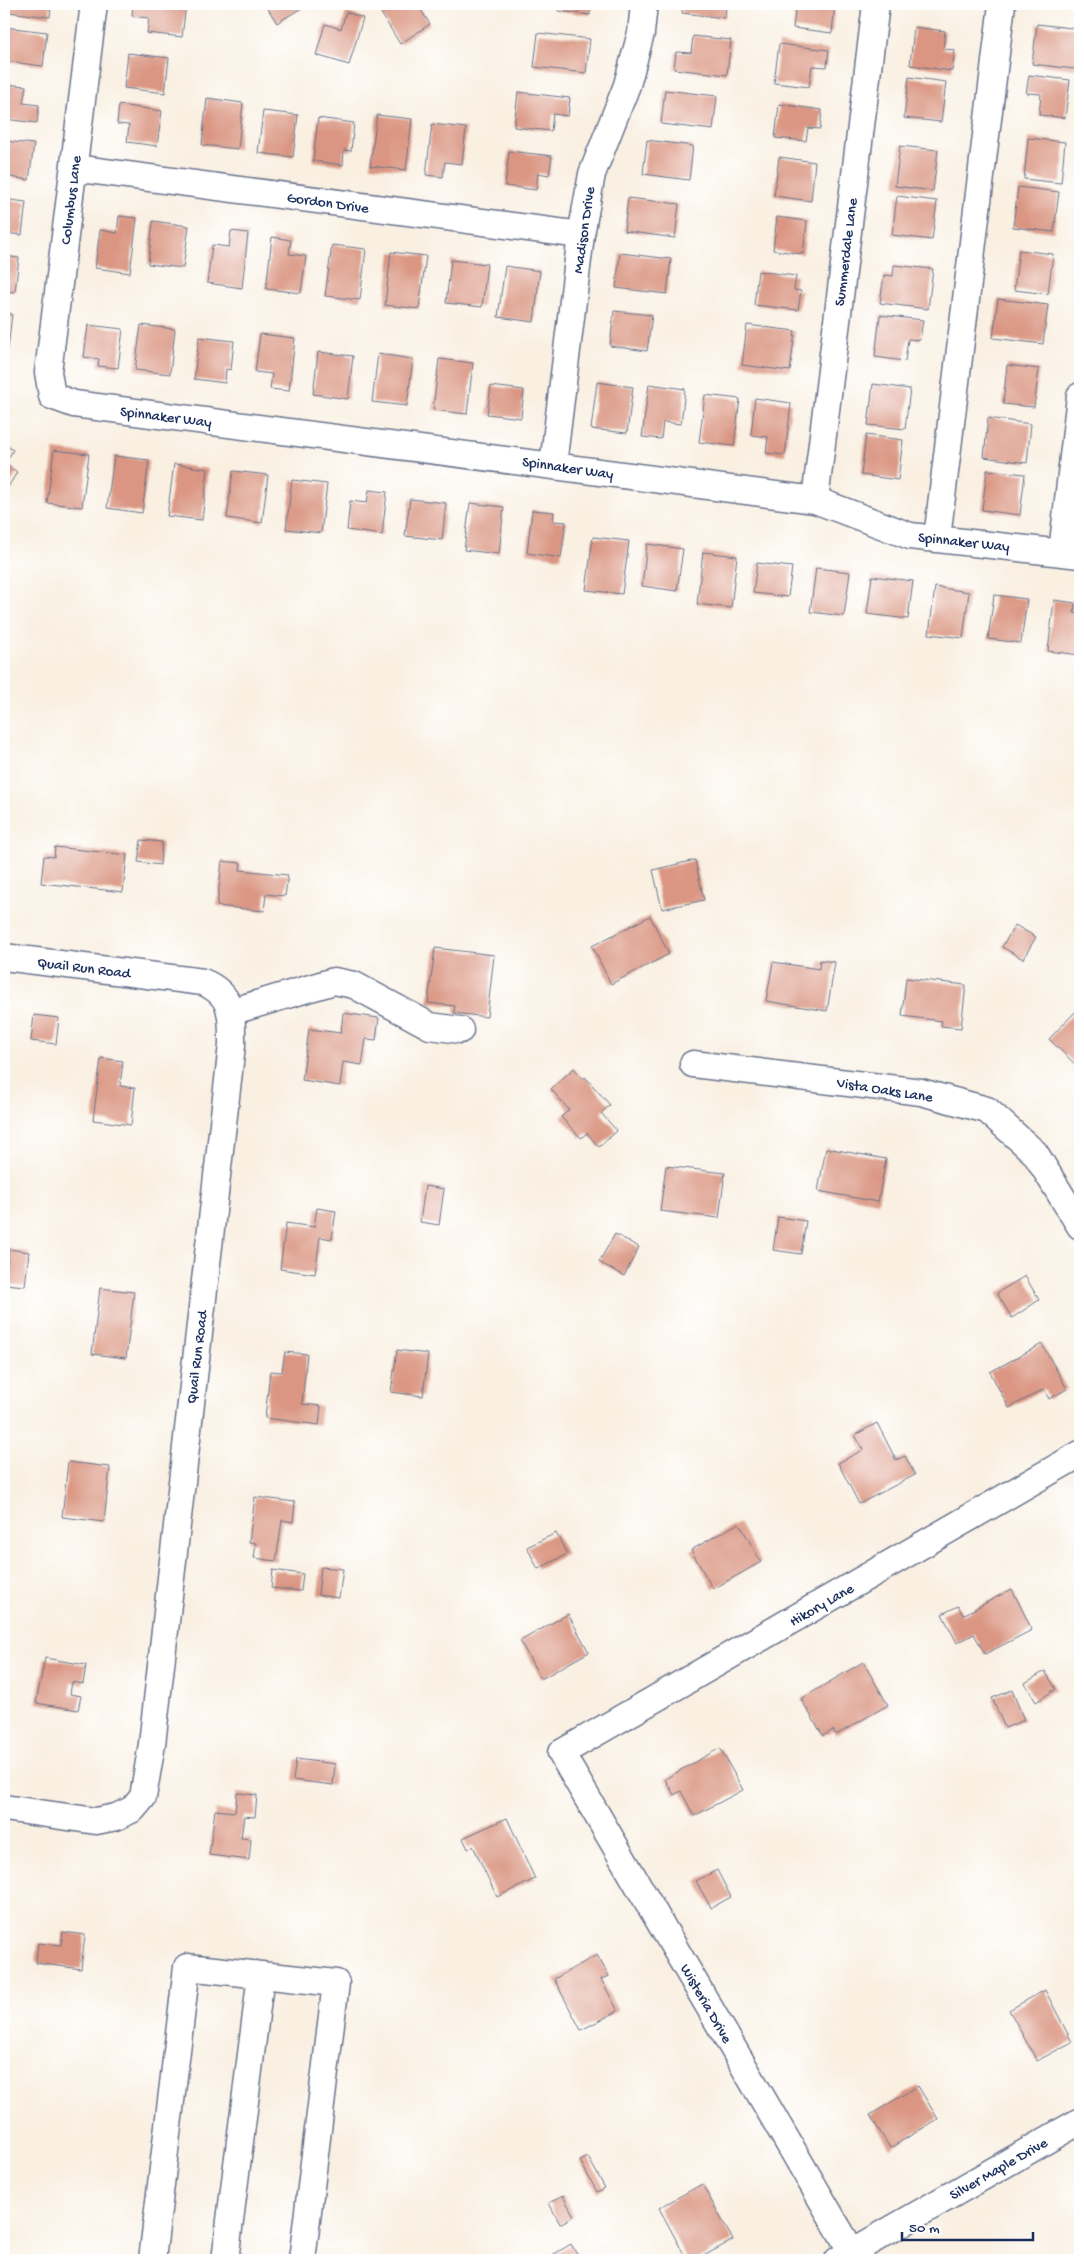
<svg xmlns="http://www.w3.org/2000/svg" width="1084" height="2264" viewBox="0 0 1084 2264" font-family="'Gochi Hand',sans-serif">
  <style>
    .building { fill: #da9682 }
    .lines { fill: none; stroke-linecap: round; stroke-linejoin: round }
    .minor-casing { stroke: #69738c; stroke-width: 29 }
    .minor { stroke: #fff; stroke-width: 26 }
    .labels { text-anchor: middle; stroke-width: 5; stroke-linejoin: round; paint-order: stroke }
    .street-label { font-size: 15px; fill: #1b2f5e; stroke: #fff }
  </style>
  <rect width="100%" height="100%" fill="#fff"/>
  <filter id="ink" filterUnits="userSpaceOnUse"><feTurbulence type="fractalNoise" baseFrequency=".02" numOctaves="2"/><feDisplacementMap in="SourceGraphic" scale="10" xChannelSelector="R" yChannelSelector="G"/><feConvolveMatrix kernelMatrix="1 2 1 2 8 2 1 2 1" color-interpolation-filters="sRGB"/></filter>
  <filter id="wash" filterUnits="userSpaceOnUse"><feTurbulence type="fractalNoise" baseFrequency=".0096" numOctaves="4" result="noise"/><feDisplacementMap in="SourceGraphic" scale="20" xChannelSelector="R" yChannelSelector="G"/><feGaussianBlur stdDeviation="1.12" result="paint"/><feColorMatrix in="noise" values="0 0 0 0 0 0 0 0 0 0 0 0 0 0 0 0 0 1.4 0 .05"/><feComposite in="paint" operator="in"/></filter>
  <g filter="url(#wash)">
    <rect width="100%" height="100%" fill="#f9f0e2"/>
    <g id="blocks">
      <!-- building -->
      <path class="building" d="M9,4H51L50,17L8,12Z
        M133,4H186L182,37L147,33L149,18L132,16Z
        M265,4H308L277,23Z
        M385,4H397L399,7L405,4H417L430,24L400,44L378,8Z
        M559,4H591L590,15L558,11Z
        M683,4H726L725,18L682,13Z
        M796,4H835L832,33L793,28Z
        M346,12L363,18L349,65L316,55L325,24L341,29Z
        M1037,24L1080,29L1075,69L1032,64Z
        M4,27L47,32L43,66L4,61Z
        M914,27L945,31L943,49L955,50L952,71L910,65Z
        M538,33L590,39L586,73L534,67Z
        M693,36L731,40L727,75L674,69L676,52L691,53Z
        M779,44L829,50L827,67L812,66L809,87L774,83Z
        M128,53L169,58L165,93L124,88Z
        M1029,75L1070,80L1065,118L1039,115L1041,94L1026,93Z
        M909,77L946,82L941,122L904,118Z
        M4,84L26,86L23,103L39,105L37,123L4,119Z
        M665,90L717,96L713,130L661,124Z
        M518,92L570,98L568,116L553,114L551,131L514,127Z
        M207,98L243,103L238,149L202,145Z
        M779,104L822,110L820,129L808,128L806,141L775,138Z
        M119,105L162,111L157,146L127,142L129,125L117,124Z
        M263,111L298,115L293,157L258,153Z
        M377,115L412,119L406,170L370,166Z
        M318,118L354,123L351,151L344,150L343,165L313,161Z
        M432,124L466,128L462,164L445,162L443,177L426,175Z
        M1028,138L1065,142L1061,183L1024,179Z
        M647,140L693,146L689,180L643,174Z
        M4,141L34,144L29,180L4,176Z
        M900,146L938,150L933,191L895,186Z
        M509,151L552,156L549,175L538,173L536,190L505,186Z
        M779,157L815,162L811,201L774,196Z
        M1018,187L1059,192L1054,232L1013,227Z
        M897,196L937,201L932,240L892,235Z
        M628,198L679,204L675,238L624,231Z
        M4,199L26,202L22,235L4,233Z
        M119,216L137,218L130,273L95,268L100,230L117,233Z
        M777,217L807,221L803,254L773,250Z
        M153,221L189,226L183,268L148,264Z
        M231,231L248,233L242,288L207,283L212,245L229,247Z
        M272,237L291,240L289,254L306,256L301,293L266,289Z
        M332,245L366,249L360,300L325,296Z
        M1019,250L1053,254L1048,294L1014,290Z
        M391,252L426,256L419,309L385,305Z
        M620,253L671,259L667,294L616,288Z
        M4,256L19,258L15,292L4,291Z
        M451,260L487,264L482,307L446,303Z
        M894,265L933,269L928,309L880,303L884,275L893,276Z
        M505,266L540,271L534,322L498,317Z
        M758,271L796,276L794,290L801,291L798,310L754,305Z
        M998,299L1048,305L1043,344L993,338Z
        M614,311L652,315L647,351L610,346Z
        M4,313L12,314L8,349L4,348Z
        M880,315L923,320L920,340L908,339L905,361L875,357Z
        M88,325L123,329L118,368L98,366L99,359L84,357Z
        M141,325L175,329L170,374L135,370Z
        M747,325L795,331L790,371L742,365Z
        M260,334L295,338L289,391L270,389L272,374L255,372Z
        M199,337L234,341L231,370L226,369L225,383L194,379Z
        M318,352L353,356L348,399L313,394Z
        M378,354L413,359L407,406L372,402Z
        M439,359L473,363L467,414L433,410Z
        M1007,365L1039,369L1034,407L1003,404Z
        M597,382L633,387L627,433L591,429Z
        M649,384L685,389L681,424L663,422L661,439L642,437Z
        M873,384L910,389L905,429L868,425Z
        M491,386L524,390L521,418L487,414Z
        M705,395L740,399L734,446L699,442Z
        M755,398L791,403L785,455L766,453L768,437L751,435Z
        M988,418L1031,424L1027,463L984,457Z
        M866,435L903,440L898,480L861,475Z
        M4,444L13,450L5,464L17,472L4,494Z
        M54,450L89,454L82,507L47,503Z
        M114,456L149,460L142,513L107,508Z
        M174,464L208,469L202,520L167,516Z
        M987,470L1025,474L1020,515L982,510Z
        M233,471L268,475L262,523L227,518Z
        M292,480L327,484L321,533L286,529Z
        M369,490L387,492L382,535L347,530L350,501L367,503Z
        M410,499L446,503L442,540L405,536Z
        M470,503L504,507L499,554L464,550Z
        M532,510L554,512L553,521L566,522L561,558L527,553Z
        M593,537L629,541L622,594L586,590Z
        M647,544L683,549L677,591L642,586Z
        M703,552L737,556L731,608L697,604Z
        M757,563L792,567L788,597L753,593Z
        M816,568L850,572L844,616L810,612Z
        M872,576L913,581L908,619L867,614Z
        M935,587L969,592L963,638L929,634Z
        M994,595L1027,599L1021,643L988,639Z
        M1054,600L1075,603L1074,613L1080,614V655L1048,651Z
        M141,840L162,842L160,865L138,862Z
        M55,847L127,855L123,892L41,883L44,856L54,857Z
        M695,860L704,900L662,909L653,870Z
        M222,861L241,863L240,870L288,875L285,896L266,894L264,911L217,906Z
        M650,916L669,954L611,984L592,946Z
        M1015,925L1036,937L1023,959L1002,947Z
        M435,948L494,955L487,1017L454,1013L455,1006L428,1003Z
        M820,960L835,962L827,1011L766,1001L773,962L819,969Z
        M906,978L966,985L961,1028L941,1026L942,1021L902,1016Z
        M1080,1007V1069L1049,1039Z
        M343,1013L379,1018L376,1040L366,1039L362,1065L343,1062L340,1086L302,1080L309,1029L341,1033Z
        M34,1015L59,1018L56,1044L31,1041Z
        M101,1058L123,1061L120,1086L135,1088L131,1125L93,1120Z
        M574,1068L583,1079L585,1077L610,1105L601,1113L617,1131L599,1147L587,1133L581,1138L561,1117L569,1110L551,1089Z
        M826,1148L886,1159L878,1202L818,1191Z
        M666,1166L725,1173L719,1218L660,1211Z
        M425,1186L444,1189L439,1225L420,1222Z
        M317,1208L336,1211L332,1239L320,1237L315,1274L280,1269L286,1223L314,1227Z
        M778,1217L806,1221L801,1254L773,1250Z
        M615,1234L639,1247L624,1276L599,1262Z
        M9,1249L29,1252L25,1286L5,1284Z
        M1025,1276L1039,1300L1012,1318L997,1293Z
        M100,1288L134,1292L126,1358L92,1354Z
        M1042,1344L1067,1389L1049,1399L1044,1389L1009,1408L990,1372Z
        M397,1350L428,1354L423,1396L391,1392Z
        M285,1352L307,1354L302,1404L321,1406L319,1425L265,1418L270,1371L282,1372Z
        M877,1423L896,1460L905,1456L915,1475L859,1504L838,1463L863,1450L855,1435Z
        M68,1462L110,1467L104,1522L62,1517Z
        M255,1497L295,1502L293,1522L282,1520L276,1561L254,1558L256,1543L249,1542Z
        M739,1523L761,1562L713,1589L691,1550Z
        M556,1533L567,1554L538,1569L527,1547Z
        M321,1567L343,1569L339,1598L318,1595Z
        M273,1570L303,1574L301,1591L271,1588Z
        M1012,1589L1032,1630L985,1654L974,1634L957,1643L942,1614L958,1606L963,1615Z
        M568,1614L589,1652L541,1679L520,1641Z
        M45,1658L86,1665L83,1684L72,1682L70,1694L81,1696L78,1710L36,1703Z
        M863,1662L888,1705L836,1735L833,1730L823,1736L801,1699Z
        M1045,1671L1056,1689L1036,1702L1025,1683Z
        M1012,1690L1024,1720L1005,1728L992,1698Z
        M720,1748L743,1790L694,1816L681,1791L674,1795L665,1779Z
        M296,1759L335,1764L333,1785L293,1780Z
        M237,1793L257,1795L255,1817L244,1816L241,1838L251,1839L249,1860L209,1855L215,1810L235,1812Z
        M507,1818L535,1879L497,1897L473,1846L468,1849L463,1838Z
        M717,1870L731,1897L711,1908L696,1881Z
        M63,1932L85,1935L81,1969L36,1963L38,1943L61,1945Z
        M597,1955L609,1976L601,1979L618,2011L581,2030L554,1979Z
        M1045,1990L1072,2042L1037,2061L1009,2010Z
        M918,2086L938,2119L890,2148L870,2115Z
        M588,2157L605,2188L597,2192L580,2161Z
        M702,2184L733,2240L696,2260H687L659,2208Z
        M563,2196L574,2216L560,2224L549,2203Z
        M571,2244L580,2260H544Z"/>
    </g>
  </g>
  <g filter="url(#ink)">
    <use href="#blocks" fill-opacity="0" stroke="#69738c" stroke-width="1"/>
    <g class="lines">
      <defs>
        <path id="minor" d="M94,4L48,372L52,396L74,404L815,500L910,536L1080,555
          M74,168L581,235
          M553,465L581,235L592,174L627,85L641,33L644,4
          M815,500L876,4
          M937,538L1002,4
          M1062,552L1080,396
          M4,957L203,982C234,995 232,1016 232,1045L152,1744L143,1797L133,1809L116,1817L96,1821L4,1808
          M230,1012L334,981L354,985L430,1026L460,1030
          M693,1064L921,1092L987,1110L1035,1153L1080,1226
          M852,2252L561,1753L1080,1454
          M152,2260L187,1967L336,1983L302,2260
          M225,2260L261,1975
          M838,2260L1080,2121"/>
      </defs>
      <!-- minor casing -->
      <use href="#minor" class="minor-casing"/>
      <!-- minor -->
      <use href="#minor" class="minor"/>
    </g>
  </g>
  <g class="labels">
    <!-- street labels -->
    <g class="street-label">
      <text transform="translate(70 200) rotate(-83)" y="5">Columbus Lane</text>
      <text transform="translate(328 202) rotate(8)" y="5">Gordon Drive</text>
      <text transform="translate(583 230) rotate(-82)" y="5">Madison Drive</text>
      <text transform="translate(845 252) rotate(-83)" y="5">Summerdale Lane</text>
      <text transform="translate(166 416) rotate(7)" y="5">Spinnaker Way</text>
      <text transform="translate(568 467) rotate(8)" y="5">Spinnaker Way</text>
      <text transform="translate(964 541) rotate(6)" y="5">Spinnaker Way</text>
      <text transform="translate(84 967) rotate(7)" y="5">Quail Run Road</text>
      <text transform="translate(885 1089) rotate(9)" y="5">Vista Oaks Lane</text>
      <text transform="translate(196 1357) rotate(-83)" y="5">Quail Run Road</text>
      <text transform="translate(821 1604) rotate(-30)" y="5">Hikory Lane</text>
      <text transform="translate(707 2003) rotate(60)" y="5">Wisteria Drive</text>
      <text transform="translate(998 2168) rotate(-30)" y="5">Silver Maple Drive</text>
    </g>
  </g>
  <!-- margin -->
  <rect width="1084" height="2264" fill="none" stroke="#fff" stroke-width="20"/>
  <!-- scale -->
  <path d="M902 2232v8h131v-8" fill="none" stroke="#1b2f5e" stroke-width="2.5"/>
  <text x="909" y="2232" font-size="15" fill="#1b2f5e" stroke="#ffffff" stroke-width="4" paint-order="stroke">50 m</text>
</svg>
